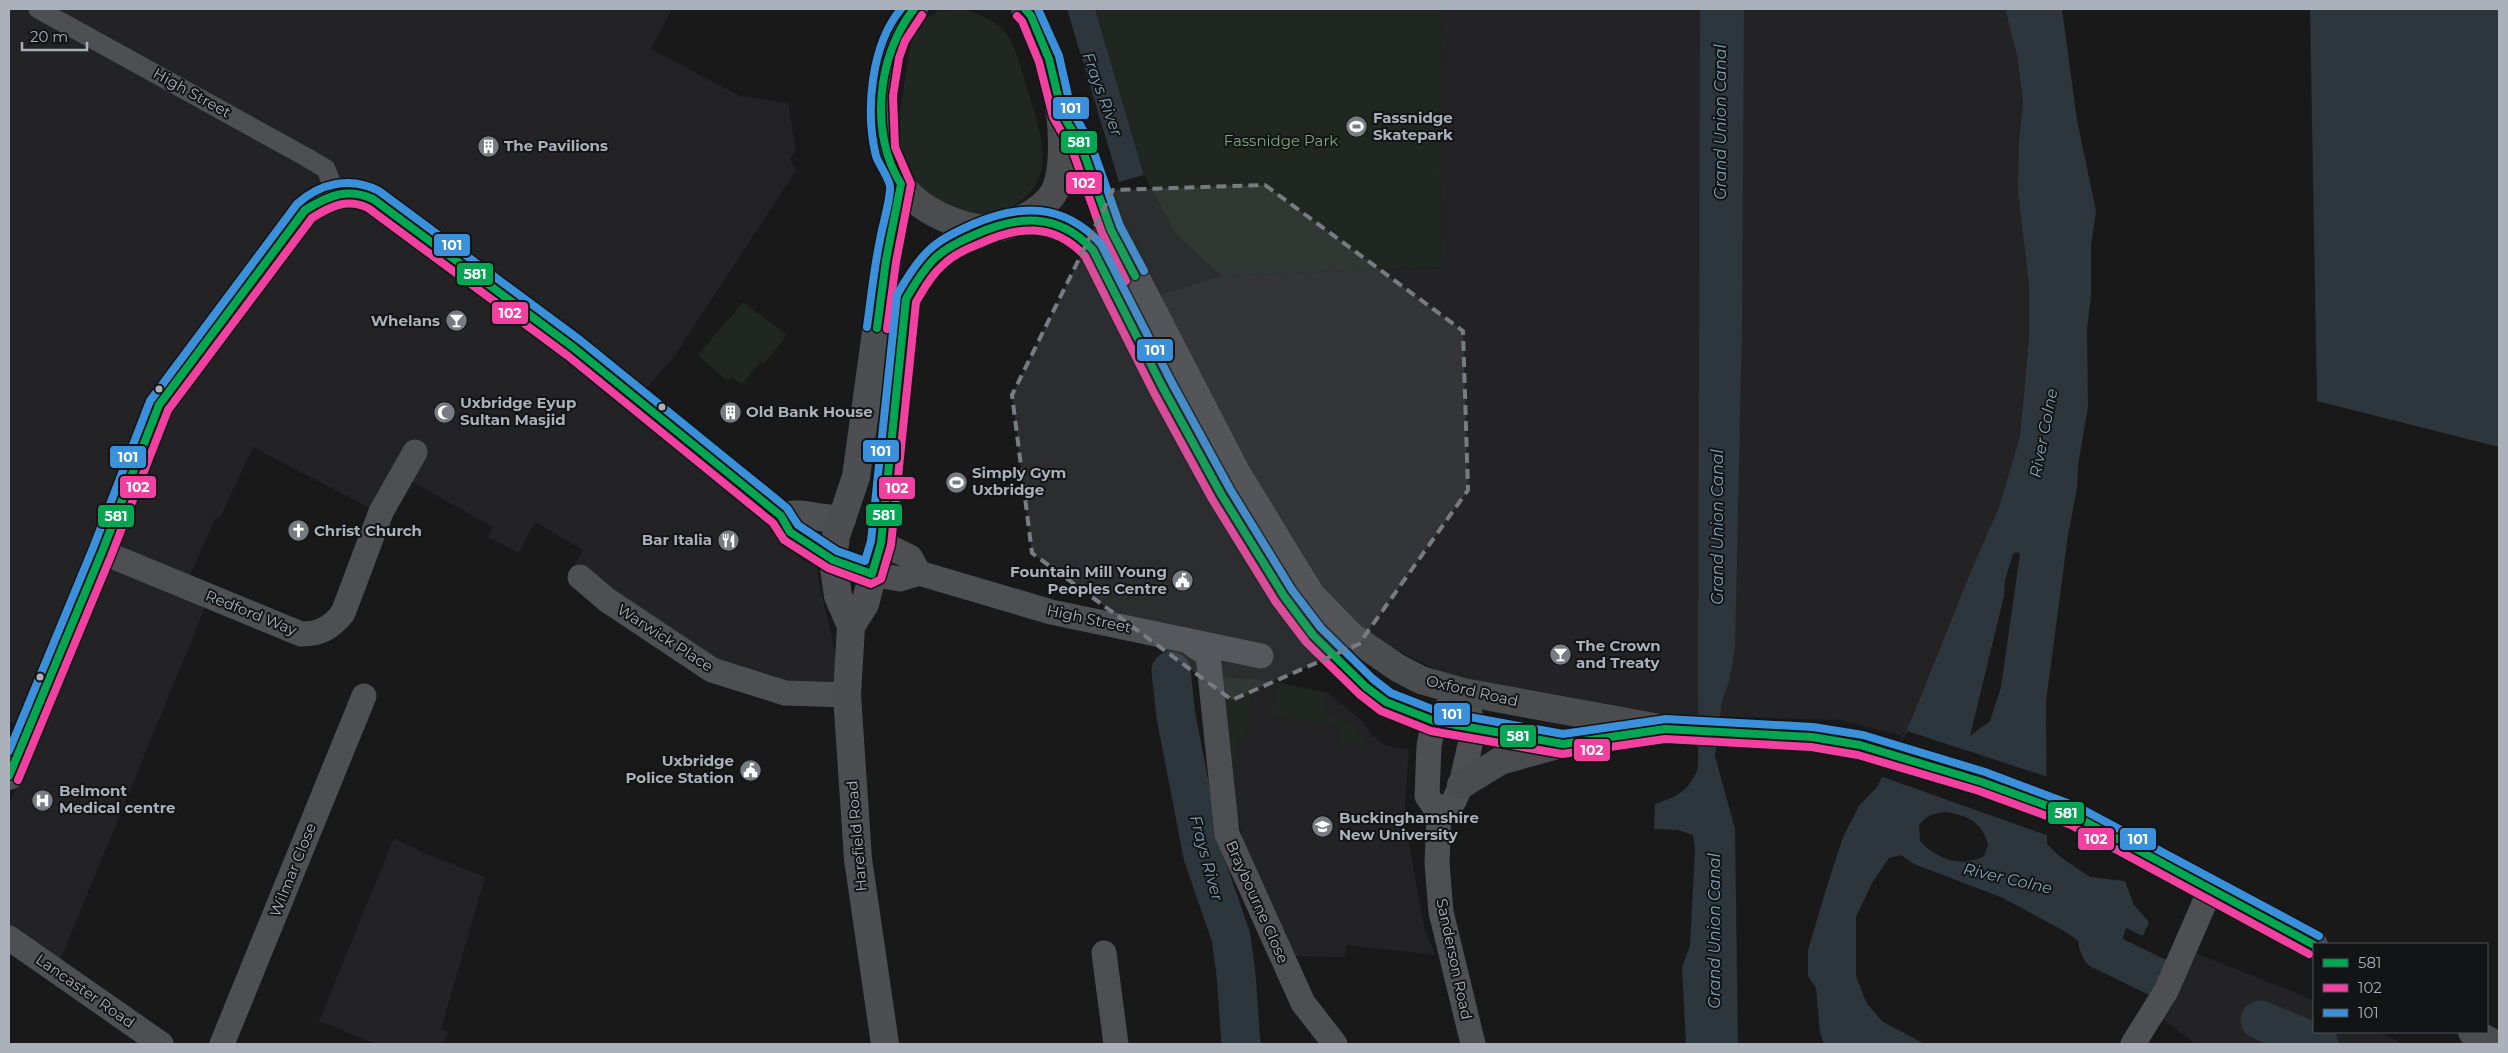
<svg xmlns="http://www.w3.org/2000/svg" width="2508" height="1053" viewBox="0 0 2508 1053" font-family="Montserrat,sans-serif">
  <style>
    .built { fill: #232326 }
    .green { fill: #1f2720 }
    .water { fill: #2c363c; fill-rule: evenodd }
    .pier { fill: #19191a }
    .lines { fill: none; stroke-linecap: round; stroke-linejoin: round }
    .river { stroke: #2c363c; stroke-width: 39 }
    .pedestrian { stroke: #4d4f53; stroke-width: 19 }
    .minor { stroke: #4d4f53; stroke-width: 25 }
    .tertiary { stroke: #4d4f53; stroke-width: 28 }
    .secondary { stroke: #4c4e51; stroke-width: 28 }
    .primary { stroke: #4b4c4e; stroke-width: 28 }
    .bus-1-casing { stroke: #131416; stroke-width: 11 }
    .bus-2-casing { stroke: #131416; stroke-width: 11 }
    .bus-3-casing { stroke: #131416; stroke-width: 11 }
    .bus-1 { stroke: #00a651; stroke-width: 8 }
    .bus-2 { stroke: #f240a1; stroke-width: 8 }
    .bus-3 { stroke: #3a90db; stroke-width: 8 }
    .marked { fill: #777c83; fill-opacity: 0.2; stroke: #777c83; stroke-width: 4; stroke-dasharray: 10 6; stroke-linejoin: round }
    .bus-dot { fill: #aab1bb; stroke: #131416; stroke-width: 2 }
    .labels { text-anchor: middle; stroke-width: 4; stroke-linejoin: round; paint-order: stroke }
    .street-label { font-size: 15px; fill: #aab1bb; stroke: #131416 }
    .poi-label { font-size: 15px; font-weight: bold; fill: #aab1bb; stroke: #131416; text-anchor: start }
    .park-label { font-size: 15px; fill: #82a681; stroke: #131416 }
    .water-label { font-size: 16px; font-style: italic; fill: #81a2b6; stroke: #131416 }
    .line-badge { stroke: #131416; stroke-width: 2 }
    .badge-label { font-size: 14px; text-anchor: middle; font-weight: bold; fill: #fff }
  </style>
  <rect width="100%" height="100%" fill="#19191a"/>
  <!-- built -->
  <path class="built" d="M9,9H672L651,49L740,96L788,103L796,150L790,159L796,170L676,354L640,396L817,555V572L842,683L787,689L713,666L607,598L573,567L583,550L535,522L519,553L488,537L493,527L407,479L385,516L253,447L220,518L216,517L184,588L209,598L56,970L9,941V805L104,565L24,730L9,721Z
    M1442,9H2005L2017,55L2023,102L2019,140L2018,192L2029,285V338L2020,436L1999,507L1971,571L1912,718L1902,736L1841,720L1661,715L1450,677L1368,635L1313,585L1273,517L1159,295L1222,276L1441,267L1439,96Z
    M1217,676L1276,682L1328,693L1363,722L1372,735L1385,745L1409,750L1404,816L1424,927L1435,955L1346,945L1345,957L1293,956L1243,839L1228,780Z
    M394,838L429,855L485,877L441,1029L448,1031L443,1044H376L319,1021Z
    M2190,951L2314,1000V1032H2378L2404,1044H2196L2160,1017L2173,1004Z"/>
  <!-- green -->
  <path class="green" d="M964,9C977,14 994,19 1004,31C1018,47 1022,74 1029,94C1040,131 1057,176 1019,202C1004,213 991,217 973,216C959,216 945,209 932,206L894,150L911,41L918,22L939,11Z
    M1095,9H1442L1439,96L1441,267L1222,276L1176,234L1144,175Z
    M743,302L787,335L764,364L761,362L742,384L733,378L726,380L698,355Z
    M1217,676L1253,680L1246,739H1236L1234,778L1228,780Z
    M1276,682L1328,693L1321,703L1323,711C1346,726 1351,713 1366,745L1340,743L1341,724L1273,717Z"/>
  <!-- water -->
  <path class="water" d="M1067,9H1095L1144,175L1119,182Z
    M1700,9H1744L1742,325L1735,648L1729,682L1722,701L1715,756L1735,829L1738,1044H1686L1682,967L1690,946L1695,849L1693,835L1678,830L1654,829L1655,804C1677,797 1690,790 1698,768Z
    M2005,9H2062L2077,120L2096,211L2091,246V296L2087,329L2088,407L2078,465L2077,489L2068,535L2046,702L2047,844L2059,856L2090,877L2125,881L2134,905L2149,922L2143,936L2126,928L2121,945L2147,961L2139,981L2094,964L2086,946L2064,931L2003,898L1914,864L1901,855L1889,858L1872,883L1856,917V976L1867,1004L1883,1022L1925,1044H1824L1820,1033L1816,988L1808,976V950L1828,883L1843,837L1859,806L1877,787L1912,718L1971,571L1999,507L2020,436L2029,338V285L2018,192L2019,140L2023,102L2017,55ZM2016,552L2020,554L2001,687L1990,721L1970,736L2004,596L2005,580L2013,554ZM1945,812C1967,815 1983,822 1988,845L1984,856C1962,869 1935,858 1920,841L1919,825C1926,816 1933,813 1945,812Z
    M2310,9H2499V447L2317,401Z
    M1182,671L1186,714L1164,718L1160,673Z"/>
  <!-- pier -->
  <path class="pier" d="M1907,731L2048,777L2049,836L1880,776Z"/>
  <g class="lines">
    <!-- river -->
    <path class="river" d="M1171,671L1176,716L1203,856L1231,937L1236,974L1241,1044
      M2098,943L2101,950L2159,978
      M2260,1020L2319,1044"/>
    <!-- pedestrian -->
    <path class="pedestrian" d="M38,9L306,157L326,169L334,190"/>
    <!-- minor -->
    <path class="minor" d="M881,543L910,557L919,573
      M102,552L301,634C320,634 331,628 343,613L381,512L415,452
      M872,574L900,579L919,573L1051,612L1261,656
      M580,577L607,600L712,670L785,693L847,695
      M1186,640L1208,655L1227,834L1303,1003L1335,1044
      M1463,692L1474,727L1461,785L1454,801L1439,813L1427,796L1429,746L1434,721Z
      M1439,813L1437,863L1441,912L1473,1044
      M9,938L161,1044
      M1104,953L1116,1044
      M222,1044L364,696
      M2133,1044L2166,991L2211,888"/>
    <!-- tertiary -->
    <path class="tertiary" d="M781,516C803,511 821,520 842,519
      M9,776L102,552L159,405L305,210C328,196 347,184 373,199L574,348L781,516L790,532L833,560L872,574"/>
    <!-- secondary -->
    <path class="secondary" d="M851,626L865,604L881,543L906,299C930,258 944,246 988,229
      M885,1044L858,859L847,695L851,626L838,596L833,560L836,536L856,477L886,260L901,184"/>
    <!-- primary -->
    <path class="primary" d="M914,9C890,31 881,79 882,111C883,138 886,163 902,186C919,210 959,228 988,229C1008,229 1042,211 1053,194C1067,170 1062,116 1056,90C1050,62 1043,32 1025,9
      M1062,113L1082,148L1111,230L1236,472L1311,595L1351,636L1398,668L1421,680L1463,692L1665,729L1812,737L1860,745L1889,752L1982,782L2075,816L2314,945
      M1023,218C1050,224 1075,228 1093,250L1163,388L1221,494L1284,596L1313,635L1366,687L1386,702L1434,721L1474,727L1492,733L1563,744L1641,733
      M1461,785L1500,761L1554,746
      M2472,1032L2495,1044"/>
    <defs>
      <path id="bus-1" d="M1025,9L1031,16L1049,59L1062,113L1082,148L1111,230L1135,276
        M877,328L886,260L901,184C869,134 877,55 914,9
        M9,776L102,552L159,405L305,210C328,196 347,187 373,199L574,348L781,516L790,532L833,560L872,574L881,543L906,299C914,285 923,270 935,258C946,248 960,241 974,235C1018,215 1058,212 1093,250L1163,388L1221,494L1284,596L1313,635L1366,687L1386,702L1434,721L1563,744L1665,729L1812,737L1860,745L1982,782L2075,816L2314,945"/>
      <path id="bus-2" d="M1017,16L1022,21L1039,62L1053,117L1073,152L1102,233L1126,281
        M887,329L896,262L911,184L895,147L893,96L899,58L905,41L922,15
        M18,780L111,556L168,410L312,218C331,206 347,198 368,208L568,356L773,523L784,540L828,568L871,584L881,579L891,545L916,302C924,289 931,275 943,265C953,255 966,249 979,244C1018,226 1053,222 1085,256L1154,393L1212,499L1275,601L1306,642L1359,694L1381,711L1431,731L1562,754L1665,739L1811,747L1858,755L1979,791L2071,825L2309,954"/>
      <path id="bus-3" d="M1038,9L1059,56L1071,109L1091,144L1120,226L1144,271
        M867,327C871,298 874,268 880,240C882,227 891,198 890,187C890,179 879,165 876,156C865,111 871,45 901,9
        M9,751L93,548L150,401L297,204C320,183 351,176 379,191L580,340L787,508L798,525L837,551L865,561L871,541L897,295C906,279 915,264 928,251C940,239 956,232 971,225C1019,204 1063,202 1101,244L1172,383L1230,489L1292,590L1321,628L1373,679L1391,693L1437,711L1563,734L1666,719L1813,727L1863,735L1985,772L2078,807L2319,936"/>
    </defs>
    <!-- bus-1 casing -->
    <use href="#bus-1" class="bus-1-casing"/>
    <!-- bus-2 casing -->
    <use href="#bus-2" class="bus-2-casing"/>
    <!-- bus-3 casing -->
    <use href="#bus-3" class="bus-3-casing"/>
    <!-- bus-1 -->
    <use href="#bus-1" class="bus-1"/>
    <!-- bus-2 -->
    <use href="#bus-2" class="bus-2"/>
    <!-- bus-3 -->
    <use href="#bus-3" class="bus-3"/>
  </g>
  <!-- marked area -->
  <path class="marked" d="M1265,185L1463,331L1468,490L1359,644L1232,700L1032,553L1012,395L1113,190Z"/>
  <!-- icons -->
  <defs>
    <symbol id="stadium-disc" viewBox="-11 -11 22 22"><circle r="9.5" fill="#777c83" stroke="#131416"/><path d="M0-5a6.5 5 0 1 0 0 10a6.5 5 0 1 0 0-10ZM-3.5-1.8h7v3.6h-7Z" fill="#fff"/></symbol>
    <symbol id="building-disc" viewBox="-11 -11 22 22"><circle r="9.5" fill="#777c83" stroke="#131416"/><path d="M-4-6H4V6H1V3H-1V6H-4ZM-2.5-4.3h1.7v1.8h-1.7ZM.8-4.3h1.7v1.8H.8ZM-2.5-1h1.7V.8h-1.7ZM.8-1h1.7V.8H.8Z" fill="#fff"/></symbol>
    <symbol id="bar-disc" viewBox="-11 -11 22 22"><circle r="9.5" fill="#777c83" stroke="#131416"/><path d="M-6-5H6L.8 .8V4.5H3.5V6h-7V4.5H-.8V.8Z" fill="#fff"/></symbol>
    <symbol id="mosque-disc" viewBox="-11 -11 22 22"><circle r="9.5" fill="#777c83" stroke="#131416"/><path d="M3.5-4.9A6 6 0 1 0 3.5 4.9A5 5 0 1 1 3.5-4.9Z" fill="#fff"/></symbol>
    <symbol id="church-disc" viewBox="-11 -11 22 22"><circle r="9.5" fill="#777c83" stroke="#131416"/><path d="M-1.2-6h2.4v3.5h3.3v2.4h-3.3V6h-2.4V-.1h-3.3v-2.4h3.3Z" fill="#fff"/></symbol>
    <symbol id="restaurant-disc" viewBox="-11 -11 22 22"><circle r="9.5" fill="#777c83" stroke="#131416"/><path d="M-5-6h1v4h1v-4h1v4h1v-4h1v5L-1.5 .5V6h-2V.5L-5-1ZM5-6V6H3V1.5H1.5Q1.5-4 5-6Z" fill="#fff"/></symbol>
    <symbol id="civic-disc" viewBox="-11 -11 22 22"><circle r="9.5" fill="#777c83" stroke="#131416"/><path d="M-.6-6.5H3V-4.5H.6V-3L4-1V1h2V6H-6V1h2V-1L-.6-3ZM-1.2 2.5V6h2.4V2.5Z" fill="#fff"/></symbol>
    <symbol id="hospital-disc" viewBox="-11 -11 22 22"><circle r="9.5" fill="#777c83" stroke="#131416"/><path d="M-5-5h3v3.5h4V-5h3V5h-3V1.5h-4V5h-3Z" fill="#fff"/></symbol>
    <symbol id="university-disc" viewBox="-11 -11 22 22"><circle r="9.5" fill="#777c83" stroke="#131416"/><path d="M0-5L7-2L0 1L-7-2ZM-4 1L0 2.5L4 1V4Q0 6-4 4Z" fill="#fff"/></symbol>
  </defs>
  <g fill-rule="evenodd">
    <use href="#stadium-disc" x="1344" y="114" width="25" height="25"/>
    <use href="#building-disc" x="476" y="134" width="25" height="25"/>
    <use href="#bar-disc" x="444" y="308" width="25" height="25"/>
    <use href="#mosque-disc" x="432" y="400" width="25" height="25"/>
    <use href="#building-disc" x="718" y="400" width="25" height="25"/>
    <use href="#stadium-disc" x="944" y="470" width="25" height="25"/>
    <use href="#church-disc" x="286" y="518" width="25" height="25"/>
    <use href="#restaurant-disc" x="716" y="528" width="25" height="25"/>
    <use href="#civic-disc" x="1170" y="568" width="25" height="25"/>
    <use href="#bar-disc" x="1548" y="642" width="25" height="25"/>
    <use href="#civic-disc" x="738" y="758" width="25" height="25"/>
    <use href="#hospital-disc" x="30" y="788" width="25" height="25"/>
    <use href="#university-disc" x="1310" y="814" width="25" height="25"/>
  </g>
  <!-- markers -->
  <g class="bus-dot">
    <circle cx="159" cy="389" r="4.5"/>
    <circle cx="662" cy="407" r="4.5"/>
    <circle cx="40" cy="677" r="4.5"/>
  </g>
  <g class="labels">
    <!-- street labels -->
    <g class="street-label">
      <text transform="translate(192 93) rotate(29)" y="5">High Street</text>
      <text transform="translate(251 613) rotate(22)" y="5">Redford Way</text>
      <text transform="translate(1089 619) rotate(12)" y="5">High Street</text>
      <text transform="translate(665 638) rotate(33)" y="5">Warwick Place</text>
      <text transform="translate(1472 691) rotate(13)" y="5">Oxford Road</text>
      <text transform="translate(857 836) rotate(-95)" y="5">Harefield Road</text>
      <text transform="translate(293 870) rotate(-68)" y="5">Wilmar Close</text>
      <text transform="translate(1257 902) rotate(66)" y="5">Braybourne Close</text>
      <text transform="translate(1454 959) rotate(78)" y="5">Sanderson Road</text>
      <text transform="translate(85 991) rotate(35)" y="5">Lancaster Road</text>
    </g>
    <!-- poi labels -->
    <g class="poi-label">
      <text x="1373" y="123">Fassnidge<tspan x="1373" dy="17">Skatepark</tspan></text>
      <text x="504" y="151">The Pavilions</text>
      <text x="440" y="326" text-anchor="end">Whelans</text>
      <text x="460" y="408">Uxbridge Eyup<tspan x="460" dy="17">Sultan Masjid</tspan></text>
      <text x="746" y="417">Old Bank House</text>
      <text x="972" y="478">Simply Gym<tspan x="972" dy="17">Uxbridge</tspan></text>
      <text x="314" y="536">Christ Church</text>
      <text x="712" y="545" text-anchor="end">Bar Italia</text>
      <text x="1167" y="577" text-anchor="end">Fountain Mill Young<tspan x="1167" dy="17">Peoples Centre</tspan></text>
      <text x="1576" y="651">The Crown<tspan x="1576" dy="17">and Treaty</tspan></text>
      <text x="734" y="766" text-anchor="end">Uxbridge<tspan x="734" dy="17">Police Station</tspan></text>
      <text x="59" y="796">Belmont<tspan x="59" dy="17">Medical centre</tspan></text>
      <text x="1339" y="823">Buckinghamshire<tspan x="1339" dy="17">New University</tspan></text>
    </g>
    <!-- park labels -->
    <g class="park-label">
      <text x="1281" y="146">Fassnidge Park</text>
    </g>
    <!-- water labels -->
    <g class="water-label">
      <text transform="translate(1103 94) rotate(70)" y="6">Frays River</text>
      <text transform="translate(1720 122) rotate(-90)" y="6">Grand Union Canal</text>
      <text transform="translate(2043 433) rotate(-79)" y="6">River Colne</text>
      <text transform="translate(1717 527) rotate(-90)" y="6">Grand Union Canal</text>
      <text transform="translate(1207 858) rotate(75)" y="6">Frays River</text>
      <text transform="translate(2008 878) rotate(13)" y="6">River Colne</text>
      <text transform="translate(1714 931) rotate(-90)" y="6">Grand Union Canal</text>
    </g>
  </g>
  <g class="line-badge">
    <rect x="1052" y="96" width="38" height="24" rx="5" fill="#3a90db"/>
    <rect x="1060" y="130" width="38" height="24" rx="5" fill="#00a651"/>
    <rect x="1065" y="171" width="38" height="24" rx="5" fill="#f240a1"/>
    <rect x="433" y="233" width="38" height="24" rx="5" fill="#3a90db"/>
    <rect x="456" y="262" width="38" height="24" rx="5" fill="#00a651"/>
    <rect x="491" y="301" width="38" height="24" rx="5" fill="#f240a1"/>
    <rect x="1136" y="338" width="38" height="24" rx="5" fill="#3a90db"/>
    <rect x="862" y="439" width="38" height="24" rx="5" fill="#3a90db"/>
    <rect x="109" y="445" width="38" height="24" rx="5" fill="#3a90db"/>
    <rect x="119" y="475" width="38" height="24" rx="5" fill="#f240a1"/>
    <rect x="878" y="476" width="38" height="24" rx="5" fill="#f240a1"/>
    <rect x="865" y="503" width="38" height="24" rx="5" fill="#00a651"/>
    <rect x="97" y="504" width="38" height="24" rx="5" fill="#00a651"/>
    <rect x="1433" y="702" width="38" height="24" rx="5" fill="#3a90db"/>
    <rect x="1499" y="724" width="38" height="24" rx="5" fill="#00a651"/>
    <rect x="1573" y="738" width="38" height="24" rx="5" fill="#f240a1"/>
    <rect x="2047" y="801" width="38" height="24" rx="5" fill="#00a651"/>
    <rect x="2077" y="827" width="38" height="24" rx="5" fill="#f240a1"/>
    <rect x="2119" y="827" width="38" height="24" rx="5" fill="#3a90db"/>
  </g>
  <g class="badge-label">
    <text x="1071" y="113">101</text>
    <text x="1079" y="147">581</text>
    <text x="1084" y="188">102</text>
    <text x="452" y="250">101</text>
    <text x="475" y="279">581</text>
    <text x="510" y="318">102</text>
    <text x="1155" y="355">101</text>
    <text x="881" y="456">101</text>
    <text x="128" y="462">101</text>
    <text x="138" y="492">102</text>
    <text x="897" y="493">102</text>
    <text x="884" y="520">581</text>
    <text x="116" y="521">581</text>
    <text x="1452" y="719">101</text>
    <text x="1518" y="741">581</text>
    <text x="1592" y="755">102</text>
    <text x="2066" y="818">581</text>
    <text x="2096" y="844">102</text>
    <text x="2138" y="844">101</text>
  </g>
  <!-- border -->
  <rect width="2508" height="1053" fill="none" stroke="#aab1bb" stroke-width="20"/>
  <!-- legend -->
  <rect x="2313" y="943" width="175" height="90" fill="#131416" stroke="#4f5358"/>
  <rect x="2323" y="959" width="25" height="8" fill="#00a651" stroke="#4f5358"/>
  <text x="2358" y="968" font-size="15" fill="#aab1bb">581</text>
  <rect x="2323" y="984" width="25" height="8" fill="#f240a1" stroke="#4f5358"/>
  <text x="2358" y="993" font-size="15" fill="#aab1bb">102</text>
  <rect x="2323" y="1009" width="25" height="8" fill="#3a90db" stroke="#4f5358"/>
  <text x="2358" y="1018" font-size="15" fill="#aab1bb">101</text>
  <!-- scale -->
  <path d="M22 42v8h65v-8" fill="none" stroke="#aab1bb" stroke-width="2.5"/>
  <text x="30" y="42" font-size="15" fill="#aab1bb" stroke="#131416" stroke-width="4" paint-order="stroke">20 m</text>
</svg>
